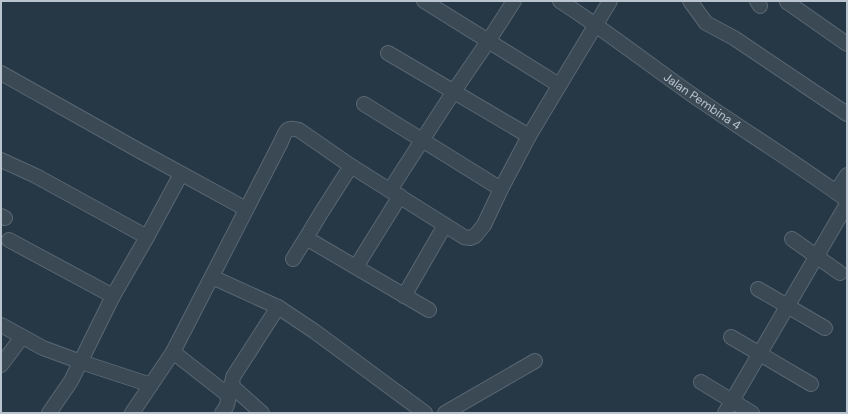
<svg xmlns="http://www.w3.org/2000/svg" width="848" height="414" viewBox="0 0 848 414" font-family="'DM Sans',sans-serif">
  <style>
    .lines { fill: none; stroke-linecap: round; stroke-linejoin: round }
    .minor-casing { stroke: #596772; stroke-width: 16 }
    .minor { stroke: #3b4955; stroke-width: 14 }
    .labels { text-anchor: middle; stroke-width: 3.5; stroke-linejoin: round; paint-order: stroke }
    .street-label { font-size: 12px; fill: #b9c4ce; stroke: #1f2e3b }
  </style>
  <rect width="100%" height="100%" fill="#263746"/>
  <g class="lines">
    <defs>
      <g id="minor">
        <path d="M424,1L559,85"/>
        <path id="s1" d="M560,1C605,30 647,63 691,94C743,130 796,163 847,200"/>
        <path d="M690,1L706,23L734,38L847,114"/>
        <path d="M757,1L760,6"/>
        <path d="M787,2L847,44"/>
        <path d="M388,53L529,136"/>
        <path d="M1,73L138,150L246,209"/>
        <path d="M364,104L501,189"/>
        <path d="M1,160L36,176L147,237"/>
        <path d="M351,166L321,213L306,238L429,310"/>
        <path d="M390,190L454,91L489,40L514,1"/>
        <path d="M836,192L847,175"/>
        <path d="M1,216L5,218"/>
        <path d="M792,239L840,273"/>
        <path d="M9,240L113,296"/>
        <path d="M293,259L306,238"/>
        <path d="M356,267L400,196"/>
        <path d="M212,277L278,307L314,331L425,413"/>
        <path d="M758,289L825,328"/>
        <path d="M404,296L445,225"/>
        <path d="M1,325L43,348L81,362L151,385"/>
        <path d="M731,337L811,384"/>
        <path d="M173,352L228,395C229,402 227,407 222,413"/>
        <path d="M1,365L22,337"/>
        <path d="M701,382L752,413"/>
        <path d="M232,383L234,388L262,413"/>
        <path d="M226,393L232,383L233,377L278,307"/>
        <path d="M49,413L71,381L113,296L147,237L181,174"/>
        <path d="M132,413L173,352L281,142C286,131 286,126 299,130L351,166L445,225L464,237L470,238L475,236L484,225L501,189L529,136L610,1"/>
        <path d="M445,413L535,361"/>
        <path d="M725,413L847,204"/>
      </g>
    </defs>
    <!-- minor casing -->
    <use href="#minor" class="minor-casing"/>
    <!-- minor -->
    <use href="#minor" class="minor"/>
  </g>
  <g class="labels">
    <!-- street labels -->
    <g class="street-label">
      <text dy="4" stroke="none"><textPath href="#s1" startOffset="174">Jalan Pembina 4</textPath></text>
    </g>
  </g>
  <!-- border -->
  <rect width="848" height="414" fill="none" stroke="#b9c4ce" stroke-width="4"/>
</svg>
